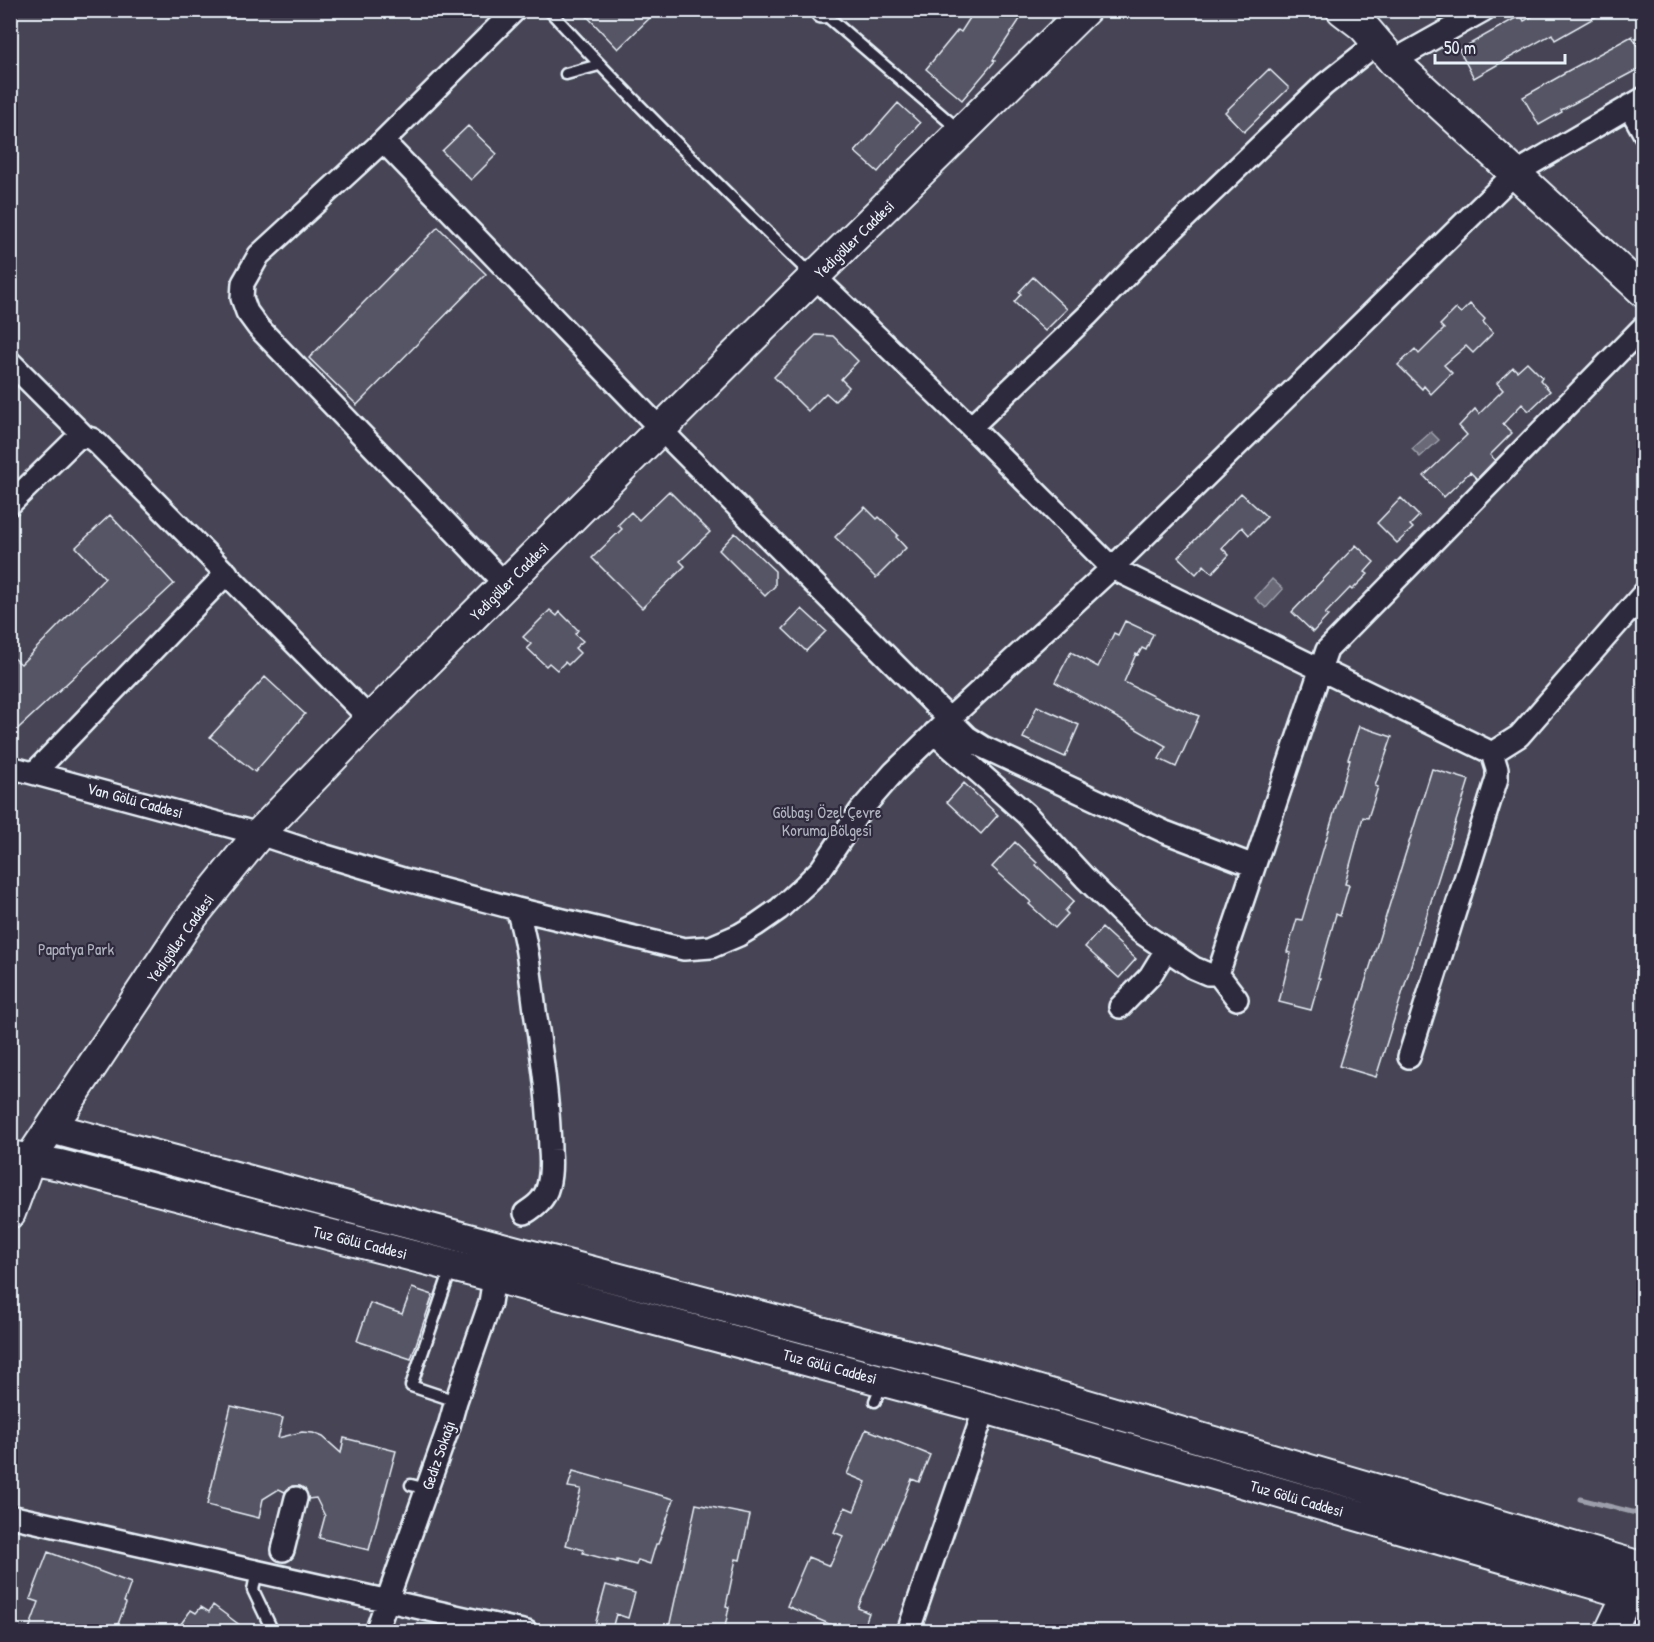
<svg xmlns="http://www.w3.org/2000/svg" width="1654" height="1642" viewBox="0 0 1654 1642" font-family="'Patrick Hand',sans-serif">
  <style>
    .green { fill: #464455; stroke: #979aa6; stroke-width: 1.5 }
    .water { fill: #696978; stroke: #9c9fab; stroke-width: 1.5 }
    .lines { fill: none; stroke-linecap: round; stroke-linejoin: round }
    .stream { stroke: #9c9fab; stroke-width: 5 }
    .building { fill: #575565; stroke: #e8f1f8; stroke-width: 1.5 }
    .lane-casing { stroke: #e8f1f8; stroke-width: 15 }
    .street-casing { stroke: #e8f1f8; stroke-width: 26 }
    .secondary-casing { stroke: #e8f1f8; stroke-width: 34 }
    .path { stroke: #e8f1f8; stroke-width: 3; stroke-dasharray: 1.5 4.5; stroke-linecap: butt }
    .lane { stroke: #2f2a3d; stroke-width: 10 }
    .street { stroke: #2f2a3d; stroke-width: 21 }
    .secondary { stroke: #2f2a3d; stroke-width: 30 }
    .labels { text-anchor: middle; stroke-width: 4.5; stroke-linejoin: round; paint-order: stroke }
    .street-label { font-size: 16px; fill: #e8f1f8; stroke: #2f2a3d }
    .park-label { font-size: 16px; fill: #afb4bf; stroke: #2f2a3d }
  </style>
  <rect width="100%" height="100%" fill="#2f2a3d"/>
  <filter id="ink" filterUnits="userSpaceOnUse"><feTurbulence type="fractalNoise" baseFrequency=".0167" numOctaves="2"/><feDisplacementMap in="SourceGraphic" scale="12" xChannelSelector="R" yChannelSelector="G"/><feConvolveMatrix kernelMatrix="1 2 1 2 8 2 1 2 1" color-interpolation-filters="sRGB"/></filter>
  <g filter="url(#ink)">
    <!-- green -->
    <path class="green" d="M11,11H1643V1631H11Z"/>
    <!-- water -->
    <path class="water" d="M1431,432L1439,440L1420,457L1412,449Z
      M1272,579L1283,589L1266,608L1255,598Z"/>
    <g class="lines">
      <!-- stream -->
      <path class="stream" d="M1580,1499L1644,1515"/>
    </g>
    <!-- building -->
    <path class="building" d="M581,10H658L618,49Z
      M975,10H1026L993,60L995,61L962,100L926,69L958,30L961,32Z
      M1544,10H1608L1555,40L1552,34L1474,78L1459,50L1521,15L1524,21Z
      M1632,36L1644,57V66L1561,110L1562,112L1539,125L1523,97L1564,74V73Z
      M1269,69L1289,88L1244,132L1225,112Z
      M898,103L920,123L878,172L855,152Z
      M468,126L497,154L471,180L442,151Z
      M438,227L486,274L357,405L309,358Z
      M1033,277L1067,309L1045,331L1014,302L1021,294L1019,292Z
      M1470,304L1485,319L1483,322L1493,333L1473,353L1466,346L1444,365L1452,373L1431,394L1424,386L1422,389L1398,365L1415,349L1419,354L1444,329L1440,325L1456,309L1461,313Z
      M816,335L833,336L858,361L841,379L849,387L835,401L826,393L808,411L774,377Z
      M1527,362L1542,377L1540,380L1550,391L1529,411L1522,404L1503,424L1512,433L1490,455L1495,460L1477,479L1470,472L1444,497L1424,476L1467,435L1459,426L1475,409L1479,414L1503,390L1497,383L1513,367L1517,371Z
      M669,491L710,532L680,561L685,566L642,608L592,558L622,529L618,525L631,512L639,520Z
      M1241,493L1267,517L1249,535L1242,527L1222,548L1229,555L1212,573L1204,565L1196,574L1178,557Z
      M1401,498L1419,516L1410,525L1413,528L1397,543L1377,523Z
      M865,507L877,519L879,517L898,535L896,537L906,548L876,578L835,537Z
      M110,515L174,584L10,736V655L21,664L105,578L76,547Z
      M735,533L775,571V586L765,596L719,550Z
      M1356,545L1374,562L1365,572L1368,574L1352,590L1350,588L1325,614L1328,616L1313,632L1292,612Z
      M802,609L826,631L806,651L783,629Z
      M550,610L557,616L560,612L578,630L575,634L583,641L575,648L580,653L568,665L565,662L557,670L549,663L546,666L527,648L531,644L523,637Z
      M1125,621L1153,634L1146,650L1142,648L1138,655L1136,654L1124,682L1167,703L1199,716L1176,767L1159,759L1166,746L1055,682L1071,652L1098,667L1114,633L1118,635Z
      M265,677L305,714L255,772L210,737Z
      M1037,706L1079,725L1065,757L1023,738Z
      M1359,726L1392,737L1375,786L1378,787L1368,818L1363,817L1345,884L1349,885L1340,916L1336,914L1318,978H1320L1311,1010L1279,1002L1291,953L1287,952L1297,919L1302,920L1350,760L1348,759Z
      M1432,769L1469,780L1376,1077L1339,1066Z
      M964,783L998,815L981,834L947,802Z
      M1015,842L1037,863L1036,865L1074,901L1065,911L1068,914L1055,928L1029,904L1031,902L992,867Z
      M1102,928L1136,959L1119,978L1085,947Z
      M412,1288L433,1295L411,1359L357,1341L370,1303L402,1314Z
      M231,1406L283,1418L278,1438L302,1432L313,1433L323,1437L341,1453L344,1438L396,1451L369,1550L319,1538L325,1516L316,1498L308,1499L305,1489L300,1486H292L285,1492L279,1489L263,1499L259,1518L207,1505Z
      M866,1429L930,1455L919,1482L912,1479L858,1608L869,1613L862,1632H848L787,1606L808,1557L830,1566L843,1536L834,1532L845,1507L854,1511L866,1482L847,1474Z
      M573,1471L674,1499L658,1544H656L650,1564L638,1560L636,1565L617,1560V1562L583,1553L584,1550L566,1545L581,1489L568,1487Z
      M696,1504L750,1515L740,1560L736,1559L726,1606L729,1607L724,1632H668Z
      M48,1552L131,1583L124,1602L126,1603L115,1632H104L87,1625L84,1632H28L39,1602L30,1599Z
      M606,1585L635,1593L628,1618L616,1614L612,1629L595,1625Z
      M213,1605L249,1632H175L191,1610L196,1613L201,1607L209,1612Z"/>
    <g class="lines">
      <defs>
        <path id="lane" d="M549,10C633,102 722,189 812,275
          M821,11L959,130
          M566,74L599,65
          M452,1266L411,1386L456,1401
          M875,1401L877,1396
          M411,1485L427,1489
          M257,1571L253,1590L273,1632
          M1640,1632L1644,1629"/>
        <path id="street" d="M822,10V12
          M1393,61L1484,10
          M1629,106L1644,133
          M383,141L675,444L967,737L983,747L1165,832L1254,866
          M815,277L971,427L1112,568L1492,753L1497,769V778L1409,1057
          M10,362L85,437L92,439L98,444L370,719
          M971,427L1088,315L1140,261L1324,85L1377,43
          M10,504L72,443L78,438L85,437
          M506,585L258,327L247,312L242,298L243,283L259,255L383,141L515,10
          M934,733L1026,814L1085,878L1139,931L1194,968L1208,974H1218
          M1492,753L1519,736L1644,593
          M10,767L259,834L326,856L403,879L517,909L684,949L711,947L739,935L756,925L779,909L805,885L821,869L860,811L894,772L949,719L1112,568L1514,174L1644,98
          M34,773L227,573
          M517,909C528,944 531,982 536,1018C543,1061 549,1105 550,1150C551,1162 551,1174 548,1186C545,1199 536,1206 525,1213
          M1237,999L1218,974L1327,650L1644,326
          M1120,1007L1150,976L1166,950
          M10,1516L527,1632
          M283,1550L296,1498
          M376,1632L449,1426L456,1401L490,1303L496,1265
          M908,1632L985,1408"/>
        <path id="secondary" d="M1342,10L1363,26L1393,61L1644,292
          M51,1128L498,1247L995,1378L1644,1568
          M10,1156L60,1165L495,1277L985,1408L1644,1598
          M10,1213L30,1159L188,922L259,834L370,719L757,333L1085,10
          M1610,1632L1636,1577"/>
      </defs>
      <!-- lane casing -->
      <use href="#lane" class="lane-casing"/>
      <!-- street casing -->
      <use href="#street" class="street-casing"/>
      <!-- secondary casing -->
      <use href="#secondary" class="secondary-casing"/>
      <!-- path -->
      <path class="path" d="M10,1006C14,1014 14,1021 10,1030"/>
      <!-- lane -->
      <use href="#lane" class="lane"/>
      <!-- street -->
      <use href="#street" class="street"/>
      <!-- secondary -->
      <use href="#secondary" class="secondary"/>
    </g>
  </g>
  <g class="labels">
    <!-- street labels -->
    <g class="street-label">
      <text transform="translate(854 239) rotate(-44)" y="6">Yedigöller Caddesi</text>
      <text transform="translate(509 581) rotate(-45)" y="6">Yedigöller Caddesi</text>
      <text transform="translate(135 800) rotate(15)" y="6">Van Gölü Caddesi</text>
      <text transform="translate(180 938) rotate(-55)" y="6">Yedigöller Caddesi</text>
      <text transform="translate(360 1242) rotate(14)" y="6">Tuz Gölü Caddesi</text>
      <text transform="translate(830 1366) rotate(15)" y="6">Tuz Gölü Caddesi</text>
      <text transform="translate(438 1455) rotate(-71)" y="6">Gediz Sokağı</text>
      <text transform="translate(1297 1498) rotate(16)" y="6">Tuz Gölü Caddesi</text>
    </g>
    <!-- park labels -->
    <g class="park-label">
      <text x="827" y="818">Gölbaşı Özel Çevre<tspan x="827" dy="18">Koruma Bölgesi</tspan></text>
      <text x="76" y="955">Papatya Park</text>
    </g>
  </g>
  <!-- margin -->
  <rect width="1654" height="1642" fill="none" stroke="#2f2a3d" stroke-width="36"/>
  <rect x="18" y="18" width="1618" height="1606" fill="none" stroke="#e8f1f8" stroke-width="2" filter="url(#ink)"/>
  <!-- scale -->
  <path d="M1435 54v9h130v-9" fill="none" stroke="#e8f1f8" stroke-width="3"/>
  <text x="1444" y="54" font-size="18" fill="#e8f1f8" stroke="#2f2a3d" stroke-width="4.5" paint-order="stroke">50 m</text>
</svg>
